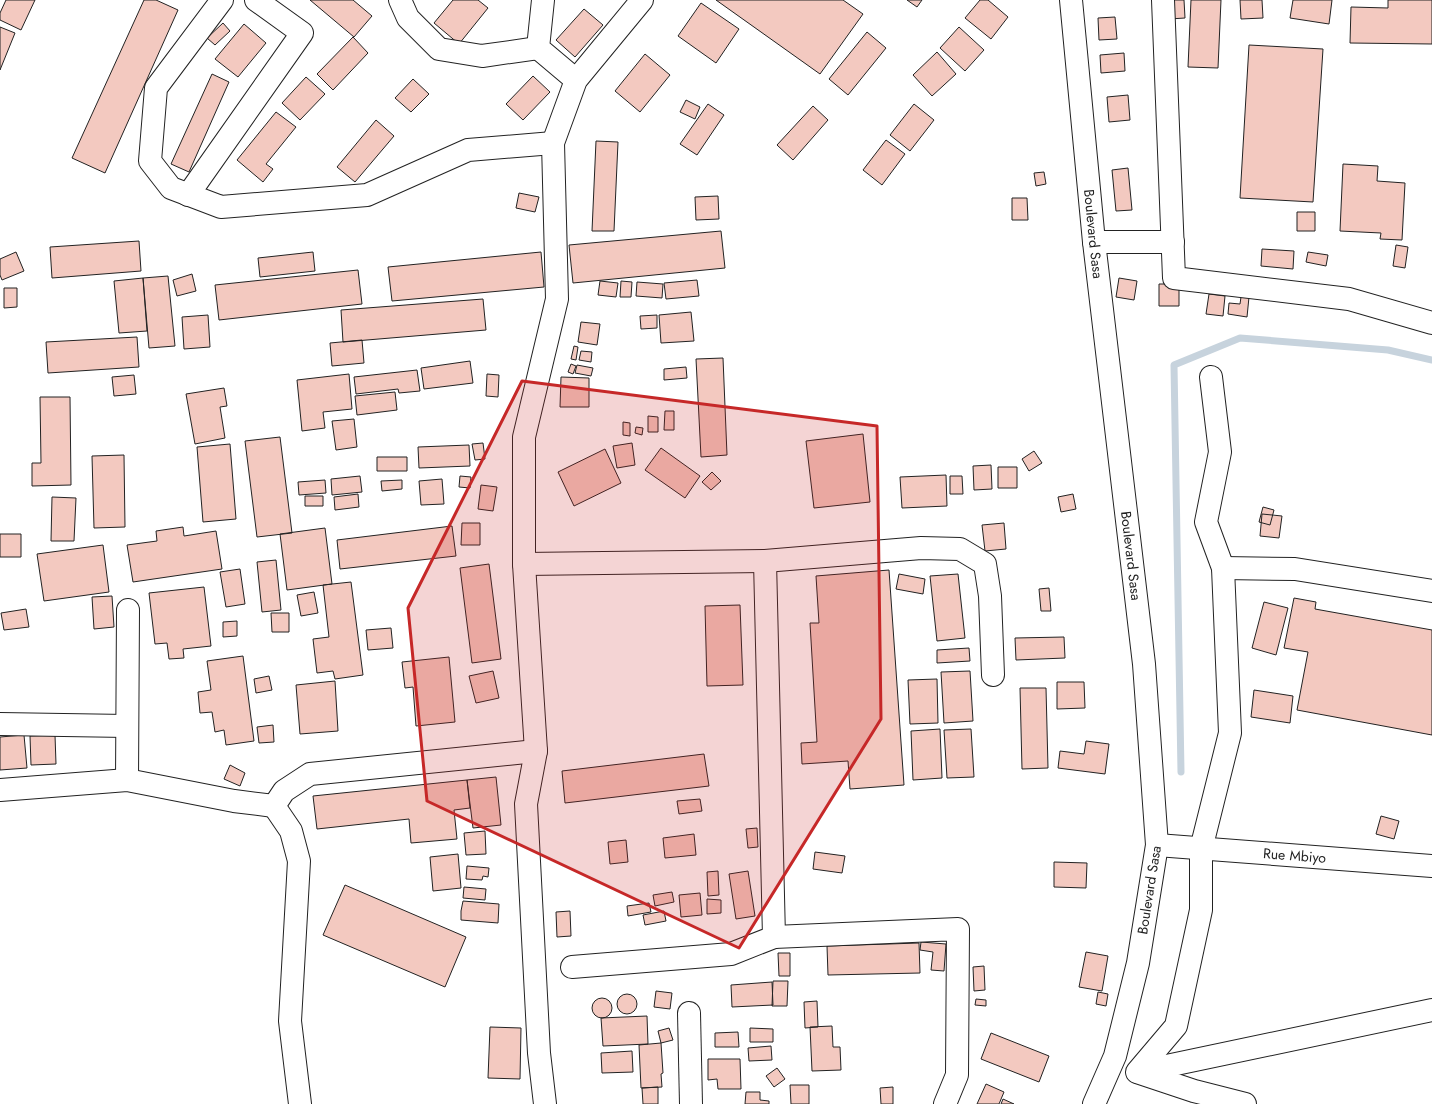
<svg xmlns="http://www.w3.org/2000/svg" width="1432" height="1104" viewBox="0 0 1432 1104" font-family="Jost,sans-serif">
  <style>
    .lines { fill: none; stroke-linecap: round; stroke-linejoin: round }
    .stream { stroke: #c7d3dd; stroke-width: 7 }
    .building { fill: #f3c9c0; stroke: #222 }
    .minor-casing { stroke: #222; stroke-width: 24 }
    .minor { stroke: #fff; stroke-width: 22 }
    .marked { fill: #c62828; fill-opacity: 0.2; stroke: #c62828; stroke-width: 3; stroke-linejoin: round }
    .labels { text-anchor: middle; stroke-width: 3; stroke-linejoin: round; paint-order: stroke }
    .street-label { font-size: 14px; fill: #222; stroke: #fff }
  </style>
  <rect width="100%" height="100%" fill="#fff"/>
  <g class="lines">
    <!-- stream -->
    <path class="stream" d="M1181,772L1174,365L1240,338L1388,350L1432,360"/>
  </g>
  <!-- building -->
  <path class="building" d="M6,0H35L21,30L0,20V13Z
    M144,0H156L178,10L105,173L72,158Z
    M310,0H353L372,16L354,37Z
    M453,0H478L488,8L459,44L434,23Z
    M716,0H843L863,14L820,74Z
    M907,0H922L917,7Z
    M980,0H988L1008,17L991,39L965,18Z
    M1168,0H1184L1185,18L1169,19Z
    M1191,0H1221L1218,68L1188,67Z
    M1240,0H1262L1263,18L1241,19Z
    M1293,0H1332L1329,24L1290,18Z
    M1388,0H1432V44L1350,43L1351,7L1388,8Z
    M701,3L739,29L716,63L678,36Z
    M584,9L603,25L575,57L556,40Z
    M1115,17L1117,39L1099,40L1098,18Z
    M223,23L230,31L215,45L207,38Z
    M244,24L266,43L238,77L215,59Z
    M0,27L15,33L0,70Z
    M959,27L984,50L965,71L940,48Z
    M867,32L886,48L848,95L829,79Z
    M353,37L368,53L333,90L317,74Z
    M1249,45L1323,49L1313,202L1240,198Z
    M937,52L956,74L932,96L913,75Z
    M1124,53L1125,71L1101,73L1100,55Z
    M645,54L670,75L640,112L615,91Z
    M212,74L229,82L189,172L171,164Z
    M533,76L550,92L523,120L506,104Z
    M306,77L325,94L300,120L282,103Z
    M413,79L429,94L411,112L395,98Z
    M1128,95L1130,120L1109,122L1107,97Z
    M686,100L700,107L695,119L680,112Z
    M708,104L724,115L697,155L680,144Z
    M914,104L934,120L910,151L890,135Z
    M813,106L828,120L793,160L777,145Z
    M276,112L296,127L266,164L273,169L263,182L237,160Z
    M376,120L394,136L355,182L337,167Z
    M886,140L905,154L882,185L863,170Z
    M596,141L618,142L614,231H592Z
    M1343,164L1378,166L1377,181L1405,183L1402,240L1380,239L1381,233L1340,231Z
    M1128,168L1132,210L1116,211L1112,170Z
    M1044,172L1046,184L1036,186L1034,173Z
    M519,193L539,197L535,212L516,208Z
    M718,196L719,219L696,220L695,197Z
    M1012,198H1027L1028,220H1012Z
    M1297,212H1315V231H1297Z
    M721,231L725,268L573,283L569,245Z
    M139,241L141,271L52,278L50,247Z
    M1396,245L1408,247L1405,268L1393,266Z
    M1262,249L1294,251L1293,269L1261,266Z
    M16,252L24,271L2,280L0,275V259Z
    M313,252L315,271L260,277L258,258Z
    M541,252L544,287L392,301L388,267Z
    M1308,252L1328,255L1326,266L1306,262Z
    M358,270L362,304L219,320L215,285Z
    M192,274L196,291L177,296L173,280Z
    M168,276L175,346L149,348L143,278Z
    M143,278L147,331L119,333L114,281Z
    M1119,278L1137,281L1134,300L1116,297Z
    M697,280L699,296L666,299L664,283Z
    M600,281L618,283L616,297L598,295Z
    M621,281L632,282L631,297H620Z
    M637,282L663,284L662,298L636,296Z
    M1159,284H1179V306H1159Z
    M4,288H17V307L4,308Z
    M1209,294L1225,296L1223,316L1206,314Z
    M1241,297H1249L1247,317L1228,314L1229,303L1240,304Z
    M483,299L486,330L343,342L341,310Z
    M691,312L694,341L661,343L659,315Z
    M208,315L210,347L184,349L182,317Z
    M657,315V328L641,329L640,316Z
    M581,322L600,324L597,345L578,342Z
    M137,337L139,367L48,373L46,342Z
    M362,340L364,363L332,366L330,343Z
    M574,346L578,347L576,360L571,359Z
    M581,351L592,352L591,362L579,360Z
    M723,358L727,455L701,457L696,359Z
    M470,361L473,383L424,389L421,368Z
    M571,364L576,366L573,374L568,372Z
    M577,365L593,368L591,376L575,373Z
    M686,367L687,378L664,380V369Z
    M417,370L420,391L399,393L398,389L356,394L354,377Z
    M349,374L352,409L323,412L325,428L302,431L297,380Z
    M487,374L499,375L498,397L486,396Z
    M134,375L136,394L114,396L112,377Z
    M561,377L589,378V407H560Z
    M224,388L227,406L220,407L225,438L195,444L186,394Z
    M395,392L397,410L357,415L355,396Z
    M40,397H70L71,485L32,486V463H41Z
    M665,411H674V430H664Z
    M648,416L658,417V432H648Z
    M354,419L357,447L336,450L332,421Z
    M623,422L630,423V436L623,435Z
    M636,427L643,428L642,435L635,433Z
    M863,434L870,502L814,508L806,441Z
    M280,437L292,533L257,537L245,441Z
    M483,443L485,459L475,460L472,444Z
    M632,443L635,465L617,468L613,446Z
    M230,444L236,519L203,522L197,447Z
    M469,445L470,466L419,468L418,447Z
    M661,448L700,476L685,498L645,470Z
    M605,449L621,483L574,506L558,472Z
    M1034,451L1042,463L1029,471L1022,459Z
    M124,455L125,527L94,528L92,456Z
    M377,457H407V471H377Z
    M991,465L992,489L974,490L973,466Z
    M998,467H1017V488H998Z
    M712,472L721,481L711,490L702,482Z
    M946,475L947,506L902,508L900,477Z
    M360,476L362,492L332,495L331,479Z
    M460,476L471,477L470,488L459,487Z
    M950,476H962L963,494H950Z
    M442,479L444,504L421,505L419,481Z
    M325,480L326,493L299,495L298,482Z
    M402,480V489L382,491L381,481Z
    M481,485L497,487L493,511L478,509Z
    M358,494L359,507L335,510L334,497Z
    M1073,494L1076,509L1061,512L1058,497Z
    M305,496H323V506H305Z
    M52,497L76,498L74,541H51Z
    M1263,507L1274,510L1270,525L1259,522Z
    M1262,514L1282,516L1279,538L1260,536Z
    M462,523H480V545H461Z
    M1004,523L1006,549L985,551L982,525Z
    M452,526L456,556L340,569L337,540Z
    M183,527L184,536L216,531L222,569L133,582L127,545L157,541L156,531Z
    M325,528L332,584L287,590L280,534Z
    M0,534H21V557H0Z
    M103,545L109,592L44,601L37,554Z
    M276,560L281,610L262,612L257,562Z
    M489,564L501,659L472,663L460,568Z
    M240,569L245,604L226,607L220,572Z
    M889,570L904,785L850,789L848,761L802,764L801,743L817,742L810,623H819L816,576Z
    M899,574L925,579L923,594L896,589Z
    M958,574L965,638L937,641L930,576Z
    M351,582L363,675L335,679L333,671L317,673L313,639L329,637L323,585Z
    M204,587L211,646L183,649L184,658L169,659L167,643L155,644L149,593Z
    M1049,588L1051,611H1041L1039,589Z
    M314,592L318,613L301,616L297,595Z
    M112,596L114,627L94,629L92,597Z
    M1294,598L1316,602L1315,609L1432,630V735L1297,710L1308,652L1284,648Z
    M1264,602L1288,608L1276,655L1252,648Z
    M740,605L743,685L707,686L705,606Z
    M26,609L29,627L4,630L1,613Z
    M271,613H289V632H272Z
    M237,621V636L223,637V622Z
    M391,628L393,648L368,650L366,630Z
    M1064,637L1065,658L1016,660L1015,638Z
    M969,648L970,661L937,663V650Z
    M243,656L254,741L226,745L224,730L215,732L212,712L200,713L198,692L211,690L207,661Z
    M449,657L455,722L416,726L413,687L405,688L402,662Z
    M493,671L499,698L476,703L469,676Z
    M970,671L973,721L944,723L941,672Z
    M269,676L272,690L256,693L254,679Z
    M937,679L938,723L910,724L908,680Z
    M335,681L338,731L300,734L296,685Z
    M1057,682H1084L1085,708L1057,709Z
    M1020,688H1046L1048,768L1022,769Z
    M1254,690L1293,696L1290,723L1251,717Z
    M273,725L274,742L259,743L257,727Z
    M940,729L942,778L913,780L911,731Z
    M971,729L974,777L947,778L944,730Z
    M24,735L27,768L0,770V737Z
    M55,735L56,764L31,765L30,736Z
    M1086,741L1109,744L1105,774L1058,768L1060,751L1084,754Z
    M704,754L709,786L565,803L562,771Z
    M230,765L245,773L240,786L224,779Z
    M496,777L501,825L473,828L467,780Z
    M467,780L470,808L454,810L457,839L411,843L409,819L317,829L313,796Z
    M700,799L702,811L679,814L677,801Z
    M1381,816L1399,821L1394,839L1376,834Z
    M757,828L758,847L748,848L746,829Z
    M485,831L486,854L466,855L464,833Z
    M694,834L696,855L665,858L663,838Z
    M626,840L628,862L610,864L608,842Z
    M815,852L845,856L842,873L813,869Z
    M458,854L461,888L433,891L430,857Z
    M1054,862L1087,863L1086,888L1054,887Z
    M467,866L489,868L488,877L483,876L482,880L466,879Z
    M718,871L719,895L708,896L707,872Z
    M748,871L755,916L736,919L729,874Z
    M345,885L466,937L445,987L323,935Z
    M464,887L486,889L485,900L463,898Z
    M672,892L674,902L655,906L653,895Z
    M700,893L702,915L681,917L679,895Z
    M707,899L721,900V913L707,914Z
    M463,901L499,904L498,923L461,920V911Z
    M649,903L651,912L628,916L627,906Z
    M570,911L571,936L557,937L556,912Z
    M664,911L666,921L645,925L643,915Z
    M921,942L946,944L944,971L931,970L933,952L920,950Z
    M919,943L920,973L828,975L827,946Z
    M1086,952L1108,956L1102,991L1079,987Z
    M778,953H790V976H779Z
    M984,966L985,990L974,991L973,967Z
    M773,981H788L787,1006H772Z
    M772,982L773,1005L732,1007L731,985Z
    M656,991L672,993L670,1009L654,1007Z
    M1098,992L1108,994L1106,1006L1096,1004Z
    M617 1004a10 10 0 1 1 20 0a10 10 0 1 1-20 0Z
    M592 1008a10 10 0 1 1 20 0a10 10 0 1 1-20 0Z
    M976,999L986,1000V1006L975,1005Z
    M817,1001L818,1027L805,1028L804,1002Z
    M647,1016L648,1044L603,1046L601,1018Z
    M832,1026L833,1047H840L841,1070L812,1071L810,1027Z
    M490,1027L521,1028L520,1079L488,1078Z
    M669,1028L673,1040L661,1043L658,1031Z
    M750,1028L773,1029V1042H750Z
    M738,1032L739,1047H715V1033Z
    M991,1033L1049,1056L1039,1082L981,1059Z
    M661,1043L663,1073L661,1074L662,1087L641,1088L639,1045Z
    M771,1046L772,1060L749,1061L748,1048Z
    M632,1051L633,1072L602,1073L601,1053Z
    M708,1059H740L741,1089H718L717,1079L708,1080Z
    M777,1068L785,1079L774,1087L766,1076Z
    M986,1084L1004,1092L999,1104H977Z
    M790,1085H809V1104H791Z
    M658,1087V1104H643L642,1088Z
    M893,1087V1104H881L880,1088Z
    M746,1092H760V1100L769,1101V1104H745Z
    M1003,1099L1014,1104H1001Z"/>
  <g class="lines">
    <defs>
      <g id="minor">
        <path d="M222,0L156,88L150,161L171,188L221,207L367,195L468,150L553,143"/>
        <path d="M400,0L408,18L439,49L482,56L538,48"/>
        <path d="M543,0L538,48L576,80"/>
        <path id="s1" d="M1071,0L1094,242L1144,664L1157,845L1138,963L1115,1056L1094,1104"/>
        <path d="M1163,0L1174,278L1349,299L1432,323"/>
        <path d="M188,195L302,33L256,0"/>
        <path d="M1094,242H1173"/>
        <path d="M1211,377L1220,452L1206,522L1223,568L1230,733L1201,849V910L1176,1026L1137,1072L1194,1091L1245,1104"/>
        <path d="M524,564L765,561L921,548L960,549L985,564L990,596L993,675"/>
        <path d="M1223,568L1295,569L1432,591"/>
        <path d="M0,724L127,726"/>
        <path d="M127,780L128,610"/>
        <path d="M0,790L127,780L234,801L274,806"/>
        <path id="s2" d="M1157,845L1432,866"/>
        <path d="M774,937L958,929L957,1075L945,1104"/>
        <path d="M572,967L731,954L774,937L765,561"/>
        <path d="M689,1013L691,1104"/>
        <path d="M1138,1072L1432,1010"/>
        <path d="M300,1104L290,1021L299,861L291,831L274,806L284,791L310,774L536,751"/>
        <path d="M545,1104L539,1053L526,804L536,751L524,564V437L557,299L553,143L576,80L642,0"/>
      </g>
    </defs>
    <!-- minor casing -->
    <use href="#minor" class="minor-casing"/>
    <!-- minor -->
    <use href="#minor" class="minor"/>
  </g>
  <!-- marked area -->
  <path class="marked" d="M522,381L877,426L881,719L739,948L427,801L408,608Z"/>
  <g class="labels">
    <!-- street labels -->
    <g class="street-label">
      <text dy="5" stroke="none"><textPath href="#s1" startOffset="235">Boulevard Sasa</textPath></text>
      <text dy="5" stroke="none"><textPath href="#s1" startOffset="559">Boulevard Sasa</textPath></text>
      <text dy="5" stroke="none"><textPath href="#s2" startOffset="138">Rue Mbiyo</textPath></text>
      <text transform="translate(1149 890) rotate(-81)" y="5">Boulevard Sasa</text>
    </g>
  </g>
</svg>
